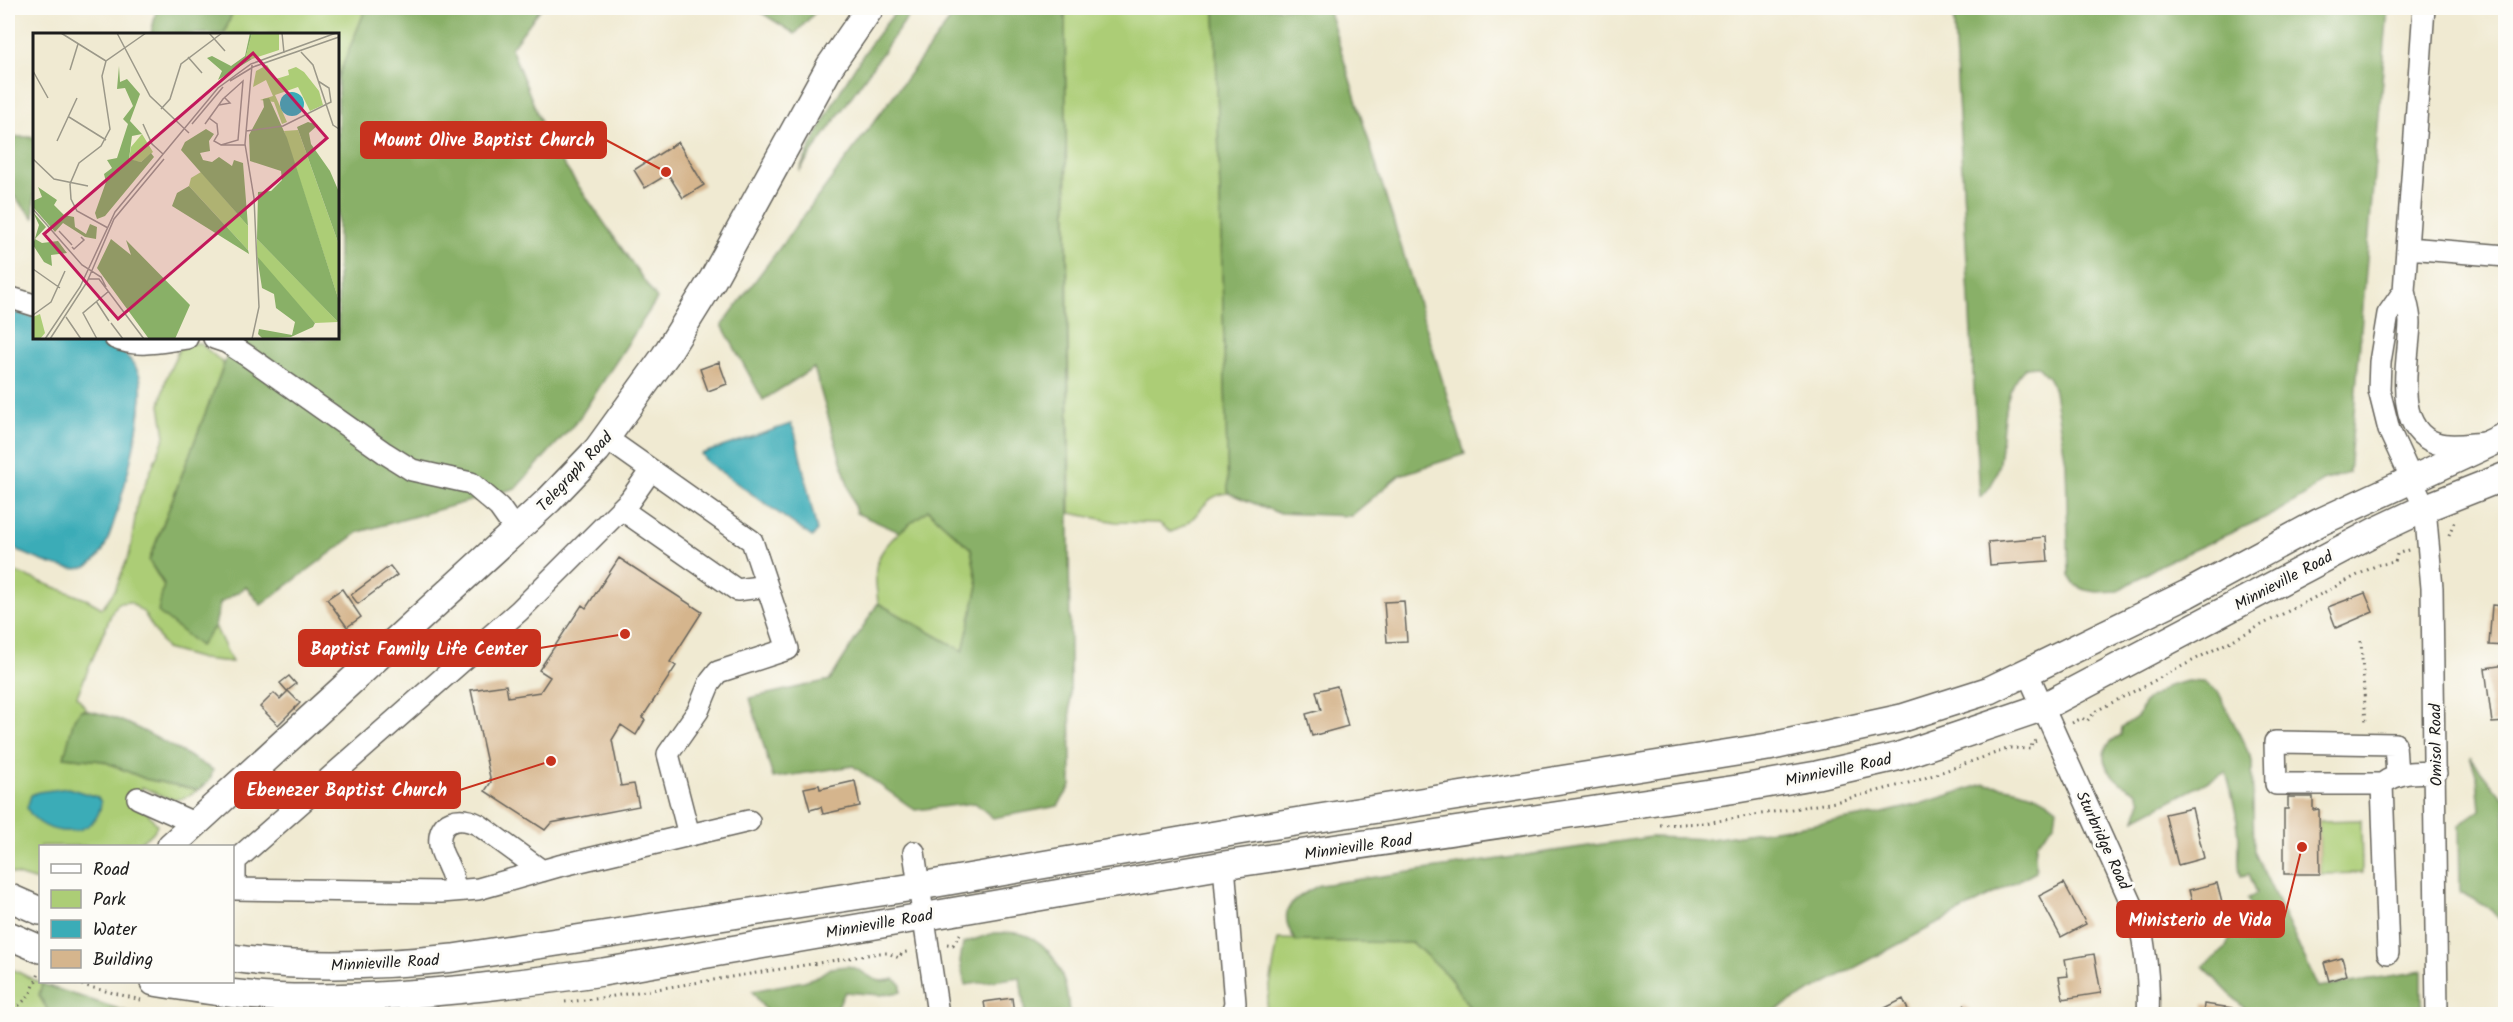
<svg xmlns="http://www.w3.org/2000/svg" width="2513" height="1022" viewBox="0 0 2513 1022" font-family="Kalam,sans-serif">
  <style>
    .green { fill: #accd76; stroke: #647449; stroke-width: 1.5 }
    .forest { fill: #89b067; stroke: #526642; stroke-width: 1.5 }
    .water { fill: #3bacb7; stroke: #2c646a; stroke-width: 1.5 }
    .building { fill: #d5b58d }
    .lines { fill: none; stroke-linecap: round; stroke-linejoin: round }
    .minor-casing { stroke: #66645c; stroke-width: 24 }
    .major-casing { stroke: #66645c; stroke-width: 30 }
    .path { stroke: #66645c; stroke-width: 3; stroke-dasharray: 1.5 4.5; stroke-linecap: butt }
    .minor { stroke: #fff; stroke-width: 21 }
    .major { stroke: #fff; stroke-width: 27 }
    .labels { text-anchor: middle; stroke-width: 6; stroke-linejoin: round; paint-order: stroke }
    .street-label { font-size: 16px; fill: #1c1c1c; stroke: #fdfcf7 }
    .inset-road { fill: none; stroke: #9b9889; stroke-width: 1.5 }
    .view { fill: #c2185b; fill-opacity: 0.15; stroke: #c2185b; stroke-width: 3 }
    .inset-edge { fill: none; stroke: #1c1c1c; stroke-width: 3 }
    .leader { fill: none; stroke: #c8321e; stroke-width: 2 }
    .callout-dot { fill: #c8321e; stroke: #fdfcf7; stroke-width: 2 }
    .callout { fill: #c8321e; stroke: #c8321e; stroke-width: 2 }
    .callout-label { font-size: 18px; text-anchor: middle; font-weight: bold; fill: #fff }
  </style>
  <rect width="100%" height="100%" fill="#fdfcf7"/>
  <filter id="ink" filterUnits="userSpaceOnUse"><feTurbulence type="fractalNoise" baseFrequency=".0167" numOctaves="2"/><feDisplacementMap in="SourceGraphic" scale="12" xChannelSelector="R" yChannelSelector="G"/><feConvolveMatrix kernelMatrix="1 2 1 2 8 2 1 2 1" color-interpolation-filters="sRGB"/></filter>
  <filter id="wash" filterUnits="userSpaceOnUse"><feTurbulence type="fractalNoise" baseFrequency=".008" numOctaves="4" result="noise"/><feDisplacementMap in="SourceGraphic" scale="24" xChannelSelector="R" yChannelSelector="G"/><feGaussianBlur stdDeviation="1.35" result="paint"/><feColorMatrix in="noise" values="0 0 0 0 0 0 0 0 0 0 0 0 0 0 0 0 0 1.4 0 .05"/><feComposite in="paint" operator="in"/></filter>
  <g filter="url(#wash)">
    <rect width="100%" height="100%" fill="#f0ead2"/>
    <!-- green -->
    <path class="green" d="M234,8H366L338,77V34H224Z
      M1065,8H1215L1228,493C1205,496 1205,508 1189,522C1184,526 1177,529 1171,532L1159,523L1116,522L1070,513Z
      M200,343L224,364L149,561L200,646L215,626L232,662L202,659L166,649L144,613L130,602L119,603L113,610L77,696L87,710H81L65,757L103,761L145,779L198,790C175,807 166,797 142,787L135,806L148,813L157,825L153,833L134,846H40V882L11,873L8,871V569L88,600L102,608L115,590L130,552L137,504L165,436L160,405L166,379L181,344Z
      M928,510L971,549L978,586L963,651L878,603C877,590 873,573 878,560C885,540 912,522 928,510Z
      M2361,820L2362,873L2320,874L2319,821Z
      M1278,939L1413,943L1450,978L1474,1014H1265Z
      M8,967L42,984L39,996L50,1014H8Z"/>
    <!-- forest -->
    <path class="forest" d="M157,8H234L224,34H151Z
      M366,8H541L511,48L550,145L657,299L578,420L516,488L359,532L261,605L246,587L220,603L215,626L200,646L158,612L164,584L149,561L234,338H338V77Z
      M754,8H819L795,34Z
      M899,8H914L799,171C826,113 857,56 899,8Z
      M959,8H1065L1071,786L1058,806L993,818L975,803L915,810L853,766L773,778L750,698L830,680L878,603L963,651L978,586L971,549L928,510L899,532L856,513L814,368L763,400L722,325Z
      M1215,8H1328L1465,454L1400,475L1351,516L1278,513L1228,493Z
      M1953,8H2388L2349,473L2322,481L2304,496L2273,514L2160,565L2118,591L2097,592L2085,590L2074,584L2069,576L2066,463L2053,386L2048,377L2037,366L2026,367C1986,407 2017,470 1980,497Z
      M8,137H34V218L8,190Z
      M2187,681L2204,682L2219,693L2252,760L2254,851L2318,987L2422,971V1014H2250L2203,967L2225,949L2241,912L2252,908L2247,899L2257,893L2249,874L2241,876C2236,860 2241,846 2238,829C2236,809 2231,790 2226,772L2135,819L2141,801L2136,791C2119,786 2093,762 2109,744C2112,740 2117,737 2121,735L2122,727L2138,716L2143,703L2166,687Z
      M81,710C121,713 177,750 213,770L210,780L198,790L145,779L103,761L64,757L74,719Z
      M2470,757L2505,801V926L2491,909L2460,892L2459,825L2480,810L2477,777Z
      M1984,784C2008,787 2038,791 2057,808L2055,823L2037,842L2035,854L2036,871L1777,1009L1772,1014H1474L1450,978L1413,943L1296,941C1274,910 1293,898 1320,885L1651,837L1711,839L1809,825L1879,814L1920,804Z
      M994,933C1002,933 1011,932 1018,933C1055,941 1068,981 1069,1014H1025L1020,977L965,985L960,962L963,943Z
      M848,966C869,971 871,986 894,979L901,984V992L880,995L845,992L834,1014H768L752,991L804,981L818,976L830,968Z
      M42,984L134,1014H50L39,995Z"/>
    <!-- water -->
    <path class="water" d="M8,311L34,317V338C53,338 92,333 107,341C120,348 133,360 139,374C150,399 117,526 102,552C98,558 93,564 86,567C66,575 26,554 8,546Z
      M791,424L795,432L817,531L812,537L707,462L701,454Z
      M68,788L97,797L101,802C99,841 42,839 27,808L31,795L38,792Z"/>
    <g id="blocks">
      <!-- building -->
      <path class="building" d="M678,142L704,185L683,198L668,174L645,188L634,170Z
        M719,362L727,384L708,391L700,369Z
        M2046,537L2048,561L1990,565L1988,542Z
        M619,558L702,612L670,662L676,666L642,718L645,720L636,735L621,725L612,740L621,786L634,784L639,806L551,823L545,830L485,791L491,782L471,690L506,685L508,697L540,692L550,677L539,670L582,605L586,608Z
        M390,566L397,575L358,604L351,595Z
        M342,589L361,617L347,627L327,599Z
        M2365,593L2373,612L2336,628L2328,607Z
        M1404,601L1407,641L1387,642L1384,602Z
        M2492,605L2506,606V646L2489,645Z
        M2506,665V722L2492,723L2485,668Z
        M289,676L296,684L287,691L280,683Z
        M1337,686L1348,726L1312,736L1306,714L1321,710L1316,691Z
        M288,691L300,703L278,725L260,707L274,693L280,699Z
        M855,781L860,806L823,814L821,807L810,810L804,788L819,785L820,789Z
        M2288,797H2313V810L2319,809L2320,874H2284V809H2288Z
        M2192,808L2204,858L2178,865L2165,814Z
        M2064,883L2086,924L2061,937L2039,896Z
        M2217,883L2227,923L2199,930L2189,890Z
        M2094,954L2101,993L2063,999L2059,977L2068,976L2065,959Z
        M2342,958L2347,975L2329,981L2324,963Z
        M1012,998L1014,1014H986L984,1002Z
        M1903,999L1910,1014H1873Z
        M2204,1004L2232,1008L2231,1014H2203Z
        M1964,1005L1976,1014H1957Z"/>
    </g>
  </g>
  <g filter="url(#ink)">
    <use href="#blocks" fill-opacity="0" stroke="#66645c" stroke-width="1.5"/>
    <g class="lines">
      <defs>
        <path id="minor" d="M2424,8L2404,291C2406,301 2410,312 2410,323C2409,359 2391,428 2436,443C2450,448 2469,444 2483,443
          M2408,248L2506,256
          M2404,291L2388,314L2380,362L2379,390L2389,430L2425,508L2432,588L2437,1014
          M8,297L34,305
          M115,338C138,348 163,341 187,338
          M214,338L226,342L249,357L385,453L412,470L471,483L499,507L516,531
          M606,438L752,541L767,586
          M621,509L630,500L651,470
          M2028,674L2139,920C2146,952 2150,981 2148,1014
          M256,769L294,809
          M2397,775L2395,744L2275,742L2276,784H2382C2399,771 2415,772 2436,773
          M2382,784L2388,953
          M138,798L196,824
          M689,835L668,754L698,711L710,682L718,672L788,649L767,586L737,590L621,509L519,611L235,861V889L441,892L478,889L559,866L749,821
          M914,852L938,1014
          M1224,865L1235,1003L1232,1014
          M455,891C454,883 453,875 449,868C446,860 441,854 440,845C437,819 460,815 479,825L542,871"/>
        <path id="major" d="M171,846L549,500L597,450L665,356L713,279L830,66L870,8
          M8,897L40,911
          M8,935L40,949
          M232,958C305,969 379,966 453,958L920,886L1244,830L1768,747L1902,718L1990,690L2187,594L2320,522L2506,436
          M154,982C208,991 262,999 317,998C413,997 508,985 603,972L1224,865L1737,789L1817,775L1896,757L2043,707L2376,531L2425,508L2506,476"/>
      </defs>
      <!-- minor casing -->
      <use href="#minor" class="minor-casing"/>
      <!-- major casing -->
      <use href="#major" class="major-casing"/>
      <!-- path -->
      <path class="path" d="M2449,535L2454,522
        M2361,641L2366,724
        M2072,723L2082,718L2087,721L2096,711L2377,565L2395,562L2397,554L2411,549
        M1660,825L1705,823L1835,802L1916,781L2010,748L2031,749L2032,743L2036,741
        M947,944L953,945L960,934
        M70,982L141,1000
        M565,1002L595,999L880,953H888L899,958L902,953L911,951
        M10,1014L30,995L40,971"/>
      <!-- minor -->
      <use href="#minor" class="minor"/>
      <!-- major -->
      <use href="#major" class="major"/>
    </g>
  </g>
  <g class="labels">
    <!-- street labels -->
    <g class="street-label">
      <text transform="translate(574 471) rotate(-47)" y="6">Telegraph Road</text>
      <text transform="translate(2283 580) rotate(-28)" y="6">Minnieville Road</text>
      <text transform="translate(2435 745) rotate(-91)" y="6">Omisol Road</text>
      <text transform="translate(1838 769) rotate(-12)" y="6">Minnieville Road</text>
      <text transform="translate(2104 840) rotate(65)" y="6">Sturbridge Road</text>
      <text transform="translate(1358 846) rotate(-8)" y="6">Minnieville Road</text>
      <text transform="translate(879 923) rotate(-10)" y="6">Minnieville Road</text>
      <text transform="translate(385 962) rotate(-3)" y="6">Minnieville Road</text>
    </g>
  </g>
  <!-- overview -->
  <g transform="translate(33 33)">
    <rect width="306" height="306" fill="#f0ead2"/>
    <path d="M219,0H246V17L219,26L213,23ZM234,32L243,46L256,42L255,37L263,34L271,39L286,58L290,72L277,78L265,54L242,62L254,89L249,91L241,69L227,67L240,63L233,47L220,54L223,38ZM265,97L306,212V268L251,98ZM109,101L120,119L108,129L96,127L98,114ZM168,139L215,193V217L156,153L158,145ZM224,206L275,258L305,289L282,290L230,232L224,223ZM7,281L12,300L7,306H0V284Z" fill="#accd76"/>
    <path d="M217,0H219L213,23L219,26L185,47L189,38L174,25L179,23L198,33L212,23ZM86,33L87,49L94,46L107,61L97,88L109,101L99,103L96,126L108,129L118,120L121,124L72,183L64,186L62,180L73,149L71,141L79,135L74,127L84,125L95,91L90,86L100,73L92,55L84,56ZM236,65L254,105L306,268L305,289L224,206L225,159L238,158L249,147L248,138L217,128L216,102L231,74L230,66ZM275,89L285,92L276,100L278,111L297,138L306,159V212L264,94ZM173,96L181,101L176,108L177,118L167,120L170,127L179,129L186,124L199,133L201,127L210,130L215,193L148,117L152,109ZM156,153L215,217L216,221L139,173L144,160ZM5,154L24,167L21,172L31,182L41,184L42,194L53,201L57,191L64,194L63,206L52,204L30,190L22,199L0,174V168L9,164ZM0,179L13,194L2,206L9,210L25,208L34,220L18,222L19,233L11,229L0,212L6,192ZM78,206L98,222L93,207L157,272L142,306H116L64,235ZM224,223L282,290L280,294L258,304L230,306L225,301L226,296L259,302L262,289L243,275L241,261L229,255Z" fill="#89b067"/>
    <path d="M247 71a12 12 0 1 1 24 0a12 12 0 1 1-24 0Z" fill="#3bacb7"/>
    <path class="inset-road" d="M28,0L73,28M84,0L117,63L156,100M176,0L192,18M249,0L251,20M268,19L280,32L300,92L306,96M155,24L169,40M219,32L212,111L221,165L226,274L219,306M37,37L45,11M0,38L15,65M197,48L220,34L306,4M186,72L197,70L191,64M128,76L137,66L148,31L189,0M36,84L73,107M110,91L119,111L130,121M159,91L190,54M172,91L190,66L210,48L205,107L188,112L181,108L185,101L184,91L176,85M213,98L250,93L298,69L296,55L285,48M24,108L44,65M188,112H212M0,126L21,146L55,153M0,176L49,232L68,244L73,254M75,195L44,178L38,166L37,151L46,130L68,113L77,96L69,43L73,28L113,0M26,198L39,212M39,214L41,216L51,207L48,204M0,236L27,255M56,246H66L111,306M63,268L76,288M0,282L18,269L32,238M33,284L48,306M78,290L90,306M12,306L47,254L82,179L185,55L218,31L303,0M17,306L54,249L81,186L131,126M64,306L50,280L76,258"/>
    <path class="view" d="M220,20L294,105L85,286L11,201Z"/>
    <rect width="306" height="306" class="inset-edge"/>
  </g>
  <!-- callouts -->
  <path class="leader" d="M666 172L606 140M625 634L540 648M551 761L460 790M2302 847L2284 919"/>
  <g class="callout-dot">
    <circle cx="666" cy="172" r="6"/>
    <circle cx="625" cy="634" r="6"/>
    <circle cx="551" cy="761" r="6"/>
    <circle cx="2302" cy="847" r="6"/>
  </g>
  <g class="callout">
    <rect x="361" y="122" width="245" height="36" rx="6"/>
    <rect x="299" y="630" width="241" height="36" rx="6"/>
    <rect x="235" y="772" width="225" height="36" rx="6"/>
    <rect x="2117" y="901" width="167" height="36" rx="6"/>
  </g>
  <g class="callout-label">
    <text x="484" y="146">Mount Olive Baptist Church</text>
    <text x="419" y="655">Baptist Family Life Center</text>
    <text x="347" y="796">Ebenezer Baptist Church</text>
    <text x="2200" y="926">Ministerio de Vida</text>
  </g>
  <!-- margin -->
  <rect width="2513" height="1022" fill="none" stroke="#fdfcf7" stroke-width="30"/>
  <!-- legend -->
  <rect x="39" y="845" width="195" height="138" fill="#fdfcf7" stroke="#a3a29f" stroke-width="1.5"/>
  <rect x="51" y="864" width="30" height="9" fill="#ffffff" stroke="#a3a29f" stroke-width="1.5"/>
  <text x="93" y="875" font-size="18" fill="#1c1c1c">Road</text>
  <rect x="51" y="890" width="30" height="18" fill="#accd76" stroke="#a3a29f" stroke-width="1.5"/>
  <text x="93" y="905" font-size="18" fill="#1c1c1c">Park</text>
  <rect x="51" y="920" width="30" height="18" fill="#3bacb7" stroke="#a3a29f" stroke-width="1.5"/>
  <text x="93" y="935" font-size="18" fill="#1c1c1c">Water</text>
  <rect x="51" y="950" width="30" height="18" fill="#d5b58d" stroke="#a3a29f" stroke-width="1.5"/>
  <text x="93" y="965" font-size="18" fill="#1c1c1c">Building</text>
</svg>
